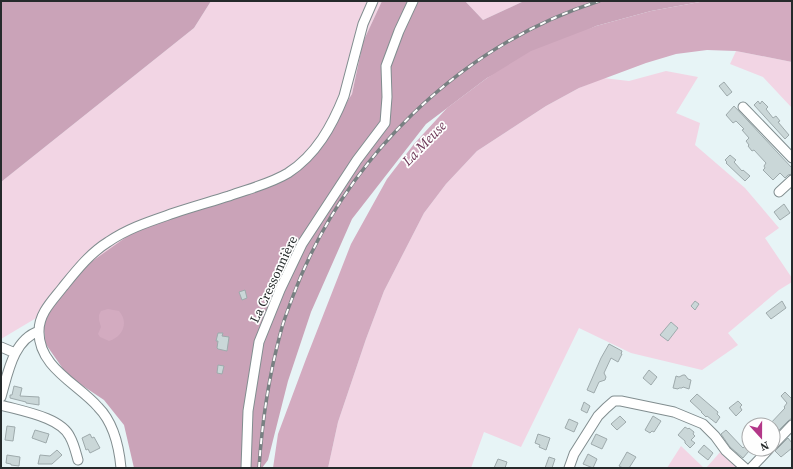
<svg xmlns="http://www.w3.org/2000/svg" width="793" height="469" viewBox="0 0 793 469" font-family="'Source Serif 4',serif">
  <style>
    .green { fill: #f2d5e4 }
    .forest { fill: #caa3b8 }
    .water { fill: #d3abc0 }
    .building { fill: #cad7d8; stroke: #9eaaac }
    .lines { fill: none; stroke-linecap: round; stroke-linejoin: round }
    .minor-casing { stroke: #818d8f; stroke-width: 11 }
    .minor { stroke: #fff; stroke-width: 9 }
    .rail-casing { stroke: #788082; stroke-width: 3.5 }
    .rail { stroke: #fefefe; stroke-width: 2; stroke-dasharray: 6; stroke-linecap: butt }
    .labels { text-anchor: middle; stroke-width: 3.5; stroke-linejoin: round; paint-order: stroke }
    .street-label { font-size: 13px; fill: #252a2b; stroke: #fefefe }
    .water-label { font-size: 14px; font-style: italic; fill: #6e3958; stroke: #fefefe }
  </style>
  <rect width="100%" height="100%" fill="#e7f4f6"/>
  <!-- green -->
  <path class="green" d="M211,1H382L363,42L352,94L317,149L270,187L194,210L43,314L1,339V182L194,28Z
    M465,1H524L483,20Z
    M736,51L792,62V108L763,77L730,64Z
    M666,71L698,77L676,113L700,123L695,145L745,188L779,228L765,238L792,278V282L779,290L728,333L738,345L702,370L631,353L579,328L521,447L484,432L471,468H328L338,422L366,339L384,291L424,213L446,184L477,151L546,106L579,88L603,78L629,81Z
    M681,446L704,468H667Z
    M722,450L741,468H706Z"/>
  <!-- forest -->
  <path class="forest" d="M1,1H211L194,28L1,182Z
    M382,1H465L483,20L524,1H705L651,11L596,26L487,78L426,124L352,219L311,312L288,381L268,460L262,468H134L124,425L104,400L68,376L45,343L43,314L77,272L132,233L194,210L270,187L317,149L352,94L363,42Z"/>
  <!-- water -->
  <path class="water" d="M705,1H787L792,2V62L736,51L707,50L676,54L646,63L579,88L546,106L477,151L446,184L424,213L384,291L366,339L338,422L328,468H273L278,434L306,359L351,244L387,179L414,144L447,108L487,78L531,51L596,26L651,11Z
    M108,309L119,311C129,322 123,337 109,341L100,337L98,334L101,327L99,320V315L101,311Z"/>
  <!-- building -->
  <path class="building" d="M724,82L732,92L727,96L719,86Z
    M758,101L760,104L762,101L768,107L766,109L773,118L776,116L780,121L778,122L789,135L785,139L754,105Z
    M734,106L792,168V174L788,175L785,178L780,173L773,180L763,170L765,168L764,166L766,163L754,150L752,151L748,146L749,145L746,141L749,138L742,130L744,129L736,121L733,123L726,115Z
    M730,155L736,160L734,162L742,171L743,170L750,176L745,181L726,163L727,162L725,160Z
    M784,204L790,213L780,220L774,212Z
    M245,290L247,298L242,300L239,292Z
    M695,301L699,304L695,310L691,306Z
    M782,301L786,308L771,319L766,313Z
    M671,322L678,328L668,341L660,335Z
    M218,333H223L222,336L229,337L227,351L218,349L217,348L218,341H216Z
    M609,344L622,351L621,354H622L618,362L611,358L604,373L606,377L605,380L599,382L594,393L587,390L601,358Z
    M218,365L224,366L222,374L217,373Z
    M649,370L657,377L651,385L643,378Z
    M683,375H685L688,379L691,380L689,389L683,387L682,388H679L678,389L673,388L676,376L679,377Z
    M14,386L22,388L20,396L39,397V405L26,403V402L10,398V395H12Z
    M785,392L792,399V418L788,421L778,431L775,427L773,430V425H769L785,408L784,407L787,403L781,396Z
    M697,394L718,412L717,414L720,417L716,423L707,416L706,417L701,412H702L690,401Z
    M738,401L742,405L740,407L742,410L736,416L729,408Z
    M584,402L590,406L587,413L581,410Z
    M620,416L626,422L617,430L611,424Z
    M653,416L661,421L654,432L652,431L650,433L645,430Z
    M569,419L578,423L574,432L565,428Z
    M7,426L15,427L13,441L5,440Z
    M685,427L688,429L689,428L694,432L693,434L695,436L691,440L695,443L690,448L685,443V441L678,435Z
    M35,430L49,434L46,443L32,438Z
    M726,430L743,448L749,442V451L743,458L730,447L721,434Z
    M90,434L92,438L94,437L100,448L90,453L88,449L86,450L82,438Z
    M538,434L550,438L546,450L539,447L540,445L535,443Z
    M596,434L607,439L602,449L591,444Z
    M788,438L792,443V448L781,457L775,451Z
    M704,445L713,453L708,460L698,452Z
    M57,450L62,455L52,464H38L40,455L50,456Z
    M627,452L636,457L629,468H623L619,466Z
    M588,454L597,459L593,468L583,464Z
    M7,455L20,457L19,466L11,465V464L6,463Z
    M549,457L555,459L552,468H545Z
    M498,459L507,462L505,468H494Z"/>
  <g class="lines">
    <defs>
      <path id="minor" d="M743,107L792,158
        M779,192L792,180
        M1,347L15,353
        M1,397C8,373 13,340 39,331
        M1,405C21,411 61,417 70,437C74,444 76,453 78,460
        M773,445L792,425
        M121,468C119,446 114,423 98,407C78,384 38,367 39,331C39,313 53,300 63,287C76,271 90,253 108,242C128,228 151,221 174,213C192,207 210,202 229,196C248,189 270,184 288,173C316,155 332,126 344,96L359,39L363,24L373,1
        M246,468L248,411L259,342L280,290L302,244L357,160L385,123L387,97L386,66L399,31L413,1
        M569,468L574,454L598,416L606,408L614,401H621L674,412L703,424L715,436L726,451L745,468
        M751,468L769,449"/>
    </defs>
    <!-- minor casing -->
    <use href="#minor" class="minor-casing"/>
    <!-- minor -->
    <use href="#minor" class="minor"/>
    <defs>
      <path id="rail" d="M259,468C262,422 269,375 281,331C284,319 289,307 293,296C344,159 459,46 599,1"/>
    </defs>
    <!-- rail casing -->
    <use href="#rail" class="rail-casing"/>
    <!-- rail -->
    <use href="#rail" class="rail"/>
  </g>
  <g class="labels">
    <!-- street labels -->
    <g class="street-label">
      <text transform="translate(273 279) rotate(-65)" y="5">La Cressonnière</text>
    </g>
    <!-- water labels -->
    <g class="water-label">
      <text transform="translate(424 143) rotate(-46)" y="5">La Meuse</text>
    </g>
  </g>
  <!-- border -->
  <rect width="793" height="469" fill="none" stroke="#252a2b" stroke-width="4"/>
  <!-- north arrow -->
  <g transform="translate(761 437) rotate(159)"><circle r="19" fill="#fefefe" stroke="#a7a9aa"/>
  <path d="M0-3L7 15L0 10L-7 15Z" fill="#b33788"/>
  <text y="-6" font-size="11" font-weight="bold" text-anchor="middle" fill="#252a2b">N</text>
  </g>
</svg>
